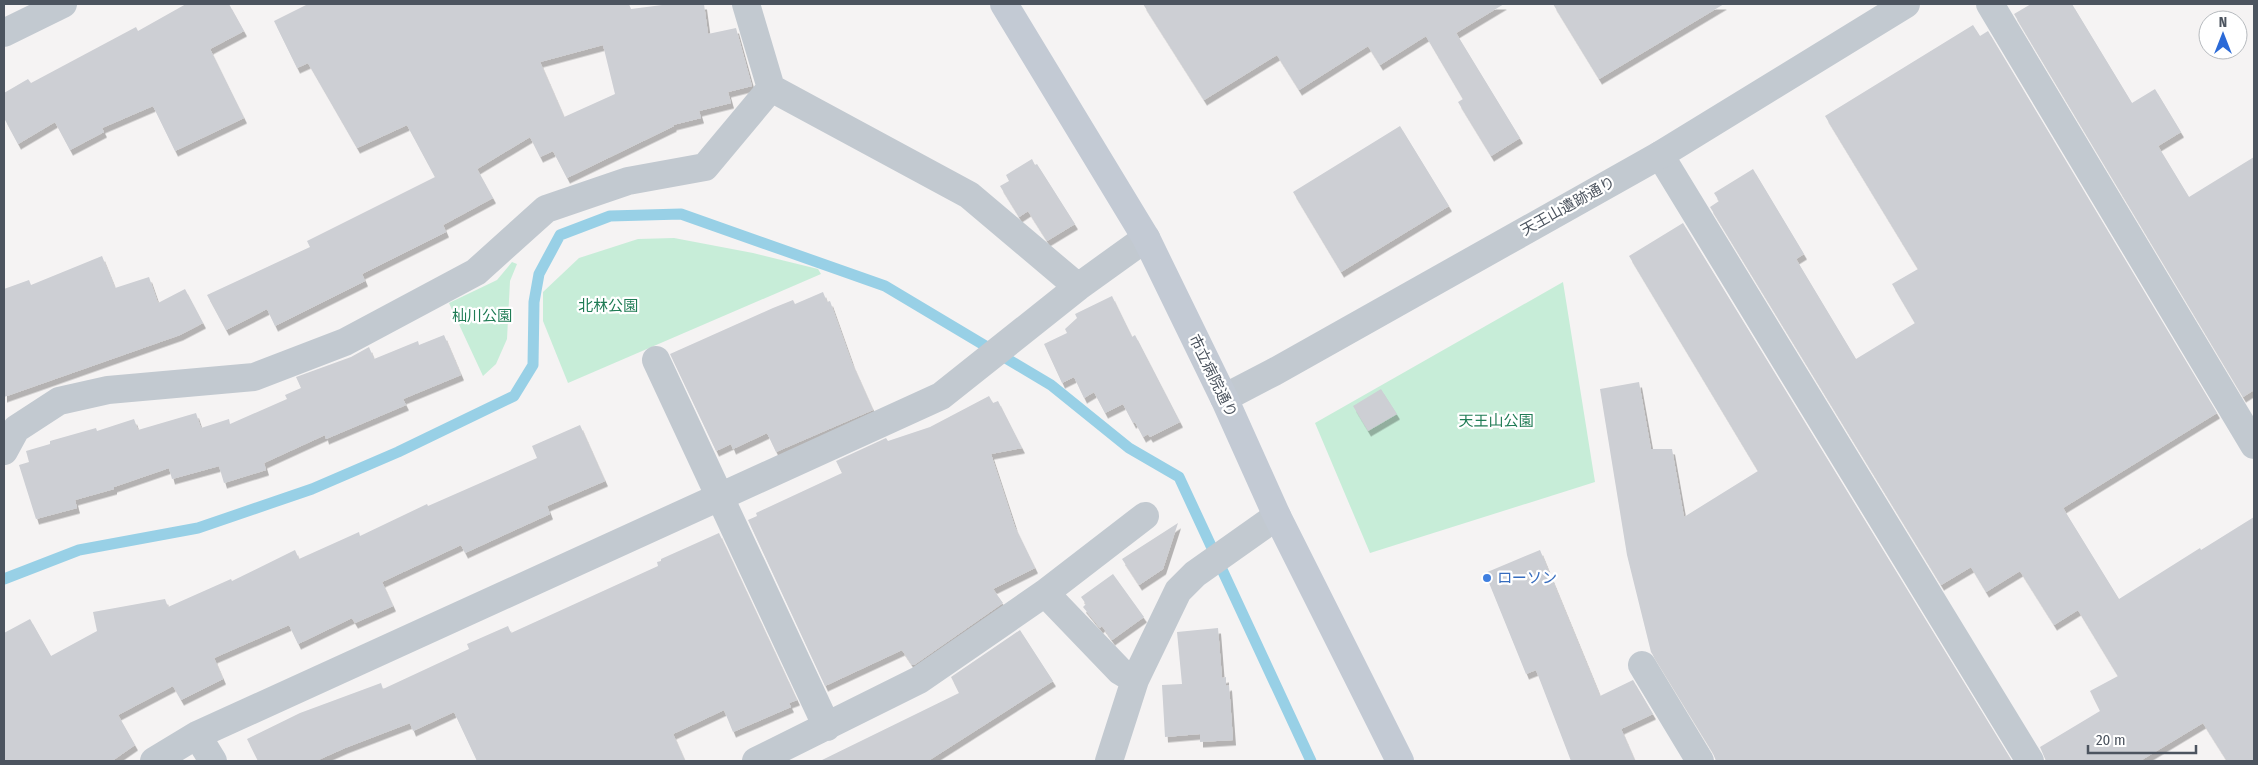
<svg xmlns="http://www.w3.org/2000/svg" width="2258" height="765" viewBox="0 0 2258 765" font-family="'Fira Sans Condensed','Noto Sans JP',sans-serif">
  <style>
    .green { fill: #c7edd8 }
    .lines { fill: none; stroke-linecap: round; stroke-linejoin: round }
    .stream { stroke: #98d0e6; stroke-width: 11 }
    .building { fill: #cdcfd4; fill-rule: evenodd; filter: url(#shadow) }
    .minor { stroke: #c2c9d0; stroke-width: 28 }
    .tertiary { stroke: #c2c9d0; stroke-width: 28 }
    .secondary { stroke: #c3cad4; stroke-width: 28 }
    .shop-dot { fill: #3f7fe0; stroke: #fff; stroke-width: 2 }
    .labels { text-anchor: middle; stroke-width: 4.5; stroke-linejoin: round; paint-order: stroke }
    .street-label { font-size: 15px; fill: #4c545f; stroke: #fff }
    .park-label { font-size: 15px; fill: #207c55; stroke: #fff }
    .shop-label { font-size: 15px; fill: #366cbe; stroke: #fff; text-anchor: start }
  </style>
  <defs>
    <filter id="shadow"><feDropShadow dx="3" dy="5.5" stdDeviation="0" flood-color="#0004"/></filter>
  </defs>
  <rect width="100%" height="100%" fill="#f5f3f3"/>
  <!-- green -->
  <path class="green" d="M674,238L753,253L818,269L821,274L568,383L543,321V292L579,258L638,239Z
    M512,262L517,264L510,281L507,339L496,364L483,376L449,303L497,280Z
    M1563,282L1595,482L1370,553L1315,423Z"/>
  <g class="lines">
    <!-- stream -->
    <path class="stream" d="M4,579L79,550L198,528L312,489L398,452L514,396L533,365L534,302L539,274L560,235L610,216L681,214L885,286L1051,385L1129,448L1179,477L1311,761"/>
  </g>
  <!-- building -->
  <path class="building" d="M186,4H229L244,31L210,49L244,118L175,151L153,106L102,128L104,132L70,150L55,122L18,144L4,118V93L28,79L31,83L136,27L138,31Z
    M308,4H629L631,9L670,4H704L708,34L736,28L752,86L728,92L731,103L699,111L701,118L673,125L674,126L567,178L553,151L540,157L530,137L477,169L493,198L443,225L446,232L362,274L365,281L275,326L267,309L226,330L207,295L310,247L307,241L435,177L407,125L357,148L308,63L297,68L274,21ZM603,45L615,94L564,117L540,62Z
    M1143,4H1504L1456,33L1520,138L1491,156L1458,102L1463,99L1426,36L1380,65L1368,46L1299,90L1277,55L1204,100Z
    M1553,4H1724L1599,79Z
    M2031,4H2072L2132,103L2155,89L2181,132L2158,146L2189,197L2254,157V390L2243,397L2014,14Z
    M1973,25L1980,36L1988,31L2217,413L2063,508L2119,599L2200,548L2201,550L2254,517V761H2227L2203,723L2140,761H2046L2040,747L2100,711L2090,691L2118,676L2078,610L2054,625L2020,571L1986,592L1971,567L1941,585L1710,207L1719,201L1714,193L1753,169L1804,254L1796,259L1856,359L1915,323L1892,284L1918,269L1825,116Z
    M1400,126L1449,206L1341,272L1293,192Z
    M1032,159L1035,165L1037,164L1075,224L1047,241L1028,211L1019,217L1000,186L1009,181L1006,175Z
    M1683,223L2012,761H1716L1713,753L1651,652L1627,555L1600,389L1639,382L1651,449H1672L1684,517L1758,471L1629,256Z
    M102,256L115,288L149,277L158,303L185,289L203,323L180,335L4,397V289L29,280L31,285Z
    M823,292L827,302L830,301L852,363L873,410L776,452L767,433L733,449L731,444L716,451L670,354L773,308L793,300L795,304Z
    M1112,296L1132,337L1135,335L1180,422L1150,437L1148,434L1143,437L1135,422L1133,423L1123,404L1105,413L1094,392L1084,398L1074,377L1062,383L1044,344L1067,333L1065,329L1077,318L1075,314Z
    M444,335L461,375L403,399L406,405L326,439L325,435L264,463L266,470L224,483L219,466L172,479L169,468L114,487V489L75,500L77,508L36,519L19,465L29,462L26,451L50,444V441L96,428L97,431L134,419L138,430L196,413L201,428L229,419L230,424L287,399L285,395L301,388L296,377L351,357L369,347L374,359L418,341L419,345Z
    M1381,389L1397,414L1368,431L1353,406Z
    M989,396L993,403L998,401L1022,448L991,454L1015,527L1035,568L993,589L1003,603L914,665H912L902,650L825,686L748,520L757,516L756,513L842,473L836,461L886,438L888,441L930,427Z
    M580,425L605,481L547,506L550,514L465,553L461,545L382,582L393,606L355,623L352,618L298,644L289,625L214,658L223,679L181,700L173,686L118,715L135,745L112,761H4V633L30,619L51,656L97,631L93,612L165,599L168,607L231,579L232,581L295,550L299,559L359,532L360,536L427,504L428,506L537,458L532,446Z
    M1178,523L1163,569L1139,585L1122,559Z
    M719,533L797,700L789,703L791,707L733,732L724,710L673,734L685,761H477L454,712L413,731L410,723L345,748L316,761H258L247,739L300,713L381,683L383,689L469,649L467,644L508,626L511,633L658,566L657,562L661,561V559Z
    M1540,550L1600,696L1633,680L1653,714L1621,729L1635,761H1571L1536,670L1526,674L1485,573Z
    M1113,574L1144,617L1112,640L1102,626L1100,628L1083,607L1086,604L1081,597Z
    M1218,628L1222,678L1226,677V686L1229,685L1233,740L1200,742V734L1165,737L1162,685L1182,684L1177,632Z
    M1020,630L1053,681L928,761H820L959,693L951,677Z"/>
  <g class="lines">
    <!-- minor -->
    <path class="minor" d="M746,4L771,88L969,195L1078,287
      M1990,4L2254,445
      M1660,155L2030,761
      M656,360L827,727
      M4,451L16,429L59,401L108,390L254,377L345,342L476,272L546,209L628,181L705,167L771,88
      M1045,593L1120,671L1135,680
      M1642,665L1700,761
      M197,735L213,761
      M154,761L197,735L941,396L1078,287L1146,238
      M756,761L919,680L1045,593L1145,516
      M1109,761L1135,680L1178,591L1195,574L1277,516"/>
    <!-- tertiary -->
    <path class="tertiary" d="M4,33L63,4
      M1224,398L1274,372L1660,155L1906,4"/>
    <!-- secondary -->
    <path class="secondary" d="M1004,4L1146,238L1224,398L1277,516L1400,761"/>
  </g>
  <!-- markers -->
  <circle class="shop-dot" cx="1487" cy="578" r="5"/>
  <g class="labels">
    <!-- street labels -->
    <g class="street-label">
      <text transform="translate(1568 206) rotate(-29)" y="5">天王山遺跡通り</text>
      <text transform="translate(1213 376) rotate(64)" y="5">市立病院通り</text>
    </g>
    <!-- park labels -->
    <g class="park-label">
      <text x="608" y="311">北林公園</text>
      <text x="482" y="321">杣川公園</text>
      <text x="1496" y="426">天王山公園</text>
    </g>
    <!-- shop labels -->
    <g class="shop-label">
      <text x="1497" y="583">ローソン</text>
    </g>
  </g>
  <!-- border -->
  <rect width="2258" height="765" fill="none" stroke="#4c545f" stroke-width="10"/>
  <!-- north arrow -->
  <g transform="translate(2223 35)"><circle r="24" fill="#ffffff" stroke="#b7bbbf"/>
  <path d="M0-4L9 19L0 12L-9 19Z" fill="#2b6ad7"/>
  <text y="-8" font-size="14" font-weight="bold" text-anchor="middle" fill="#4c545f">N</text>
  </g>
  <!-- scale -->
  <path d="M2088 745v8h108v-8" fill="none" stroke="#4c545f" stroke-width="2.5"/>
  <text x="2096" y="745" font-size="15" fill="#4c545f" stroke="#ffffff" stroke-width="4" paint-order="stroke">20 m</text>
</svg>
